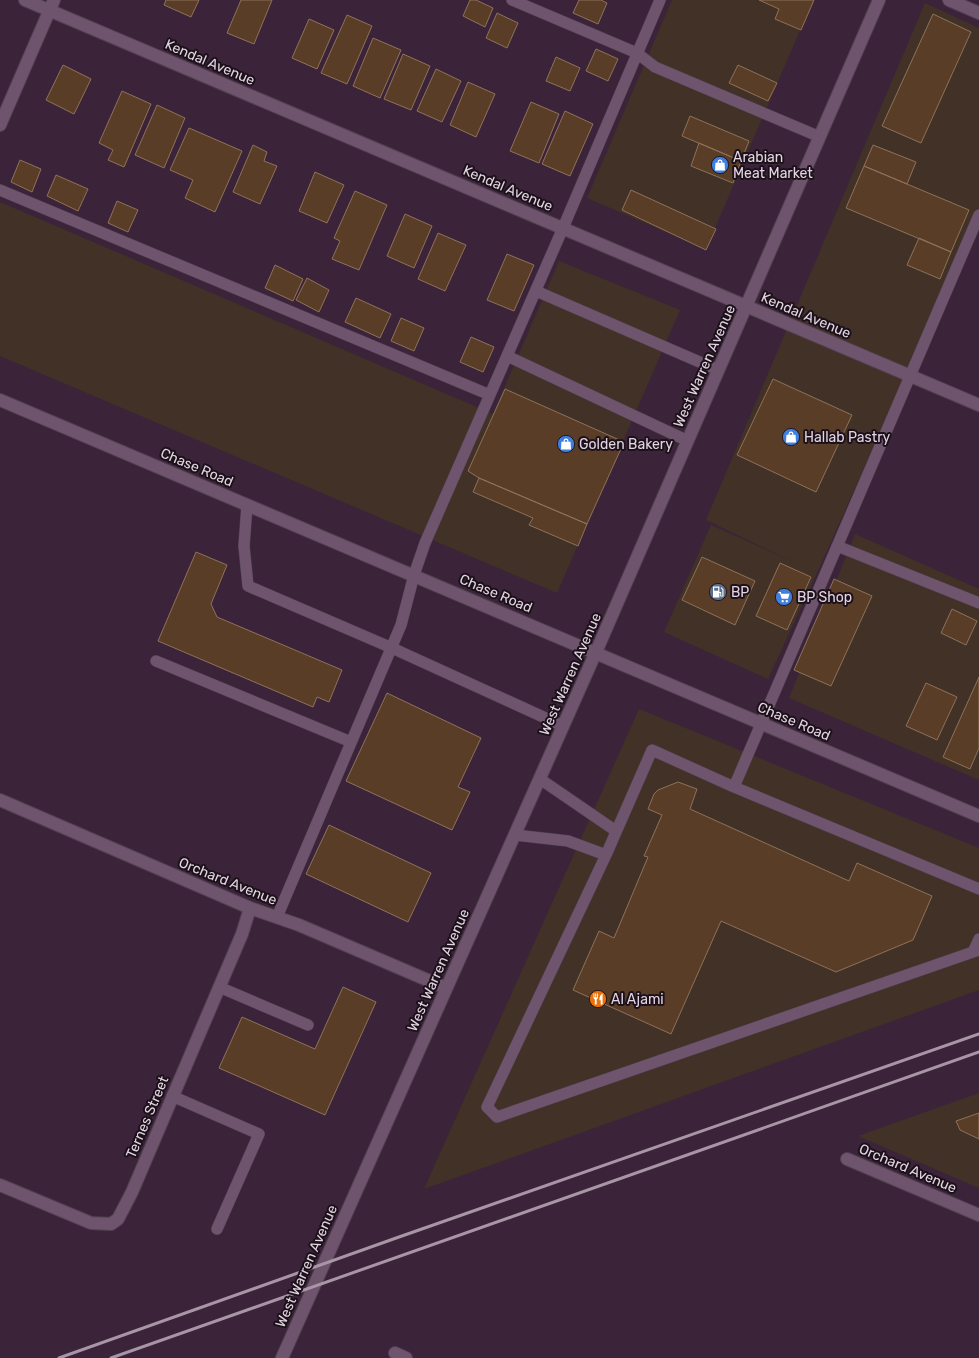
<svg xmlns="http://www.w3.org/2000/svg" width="979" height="1358" viewBox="0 0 979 1358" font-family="Rubik,sans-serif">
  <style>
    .commercial { fill: #413126 }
    .building { fill: #593d26; stroke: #8e725b }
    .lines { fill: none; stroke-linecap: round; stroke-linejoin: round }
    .lane-casing { stroke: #534052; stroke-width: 12 }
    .street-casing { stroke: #534052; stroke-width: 14 }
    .secondary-casing { stroke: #534052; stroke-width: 14 }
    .lane { stroke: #6e556d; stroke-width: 11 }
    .street { stroke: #6e556d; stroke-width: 12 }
    .secondary { stroke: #6e556d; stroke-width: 12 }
    .rail { stroke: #a896a6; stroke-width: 3 }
    .labels { text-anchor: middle; stroke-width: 4; stroke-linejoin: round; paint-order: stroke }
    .street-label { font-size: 14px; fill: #e3d4e1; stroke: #1c111b }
    .poi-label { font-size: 14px; fill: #e3d4e1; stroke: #1c111b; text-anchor: start }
  </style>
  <rect width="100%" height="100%" fill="#3b2439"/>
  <!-- commercial -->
  <path class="commercial" d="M672,0H813L706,249L587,198Z
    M925,3L979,28V211L817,573L768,679L664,632L711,525L796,563L706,520Z
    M0,202L493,414L559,261L680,310L557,593L0,356Z
    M855,534L979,589V780L789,698Z
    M639,709L979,848V990L424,1189Z
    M979,1093V1188L858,1136Z"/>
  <!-- building -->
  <path class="building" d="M166,0H199L191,17L164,5Z
    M241,0H272L254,44L227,33Z
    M470,0H476L493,8L485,27L463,16Z
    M579,0H601L607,3L598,24L573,13Z
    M759,0H814L801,30L775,19L779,9Z
    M497,13L518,23L507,48L486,38Z
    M933,14L971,32L921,143L882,126Z
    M347,15L372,26L347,84L321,73Z
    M309,19L334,30L317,69L292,58Z
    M373,38L401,50L380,98L353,86Z
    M596,49L618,59L608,81L586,71Z
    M403,54L430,66L411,110L384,99Z
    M556,57L580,68L570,91L546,81Z
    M63,65L91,79L74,114L46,100Z
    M738,65L777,83L768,101L729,83Z
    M436,69L461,81L442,122L417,111Z
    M468,82L495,94L476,137L450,125Z
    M122,91L151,104L124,167L108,160L113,150L99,143Z
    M531,102L559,114L539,163L510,151Z
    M157,105L185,118L164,168L135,155Z
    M565,111L593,124L570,176L542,164Z
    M690,116L749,141L741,161L682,136Z
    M189,128L242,151L215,212L185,198L193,180L170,170Z
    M699,143L741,161L733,183L691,166Z
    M253,145L267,152L264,161L277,166L260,204L233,192Z
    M873,145L916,162L907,184L864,166Z
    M20,160L41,169L32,192L11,182Z
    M864,166L969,210L951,252L846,208Z
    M315,172L344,185L327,223L299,211Z
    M56,175L88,189L78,211L47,196Z
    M631,190L716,229L706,250L622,210Z
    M355,191L387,205L359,270L332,259L340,241L334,238Z
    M117,201L138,210L128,232L108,223Z
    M405,214L432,226L414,268L387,256Z
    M438,233L466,245L445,291L418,279Z
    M919,238L951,252L940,279L907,265Z
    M507,254L534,265L514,311L487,300Z
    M275,265L303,279L293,301L265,288Z
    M307,278L329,290L319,312L296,300Z
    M356,298L391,314L380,338L345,322Z
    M401,318L424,328L414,351L391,341Z
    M471,337L494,347L483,372L460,362Z
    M773,379L852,415L816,492L737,455Z
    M505,389L624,442L587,524L479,478L468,471Z
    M479,478L587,524L578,546L529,525L533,518L473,492Z
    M196,552L227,565L211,604L217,617L342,670L329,702L317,697L313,707L158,641Z
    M702,557L755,581L735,625L682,600Z
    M780,563L811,577L787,630L756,616Z
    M834,579L872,596L831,686L794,670Z
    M952,609L977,621L966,645L941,633Z
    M979,677V748L970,769L943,757Z
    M926,683L957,697L937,740L906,726Z
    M387,693L481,738L458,787L470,792L452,830L346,781Z
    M678,782L697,789L690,809L849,881L857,863L932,896L913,940L836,972L721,921L671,1034L573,990L599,931L614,938L648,857L644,856L662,815L648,809L654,794L658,790Z
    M329,825L431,873L408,922L306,874Z
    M343,987L376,1002L325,1115L219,1068L242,1017L315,1049Z
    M979,1113V1139L960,1130L956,1121Z"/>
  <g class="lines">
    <defs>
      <path id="lane" d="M512,0L637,53L655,67L820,137
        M0,190L490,395
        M979,215L734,787L979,889
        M536,291L718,370
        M507,356L688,441
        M247,505L244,546L248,586L392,648L563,726
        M837,546L979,603
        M156,661L351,742
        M540,779L616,831
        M515,835L568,841L606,855L487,1107L497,1117L979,950
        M606,855L652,750L734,787
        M277,917L401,625L414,575L425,543L563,228L660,0
        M973,952L979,939
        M219,987L308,1025
        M172,1096L259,1134L217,1229"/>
      <path id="street" d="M25,0L979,405
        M949,0L979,13
        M0,125L54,0
        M0,800L250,908L299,925L446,988
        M847,1159L979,1215
        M0,1185L91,1223L111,1224L118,1219L132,1192L242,934L250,908
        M395,1353L406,1358"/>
      <path id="secondary" d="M0,400L979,816
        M282,1358L596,652L879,0"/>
    </defs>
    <!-- lane casing -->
    <use href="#lane" class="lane-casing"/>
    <!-- street casing -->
    <use href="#street" class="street-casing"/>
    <!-- secondary casing -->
    <use href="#secondary" class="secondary-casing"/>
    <!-- lane -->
    <use href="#lane" class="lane"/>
    <!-- street -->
    <use href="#street" class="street"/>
    <!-- secondary -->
    <use href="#secondary" class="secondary"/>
    <!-- rail -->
    <path class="rail" d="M59,1358L399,1237L979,1034
      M111,1358L979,1052"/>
  </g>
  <!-- icons -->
  <defs>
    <symbol id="shop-disc" viewBox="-11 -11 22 22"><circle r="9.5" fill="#3f7fe0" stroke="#1c111b"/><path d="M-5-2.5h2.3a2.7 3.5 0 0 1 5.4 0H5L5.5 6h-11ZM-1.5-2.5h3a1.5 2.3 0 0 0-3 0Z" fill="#fff"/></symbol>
    <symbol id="fuel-disc" viewBox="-11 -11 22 22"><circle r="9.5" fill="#5c6f8a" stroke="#1c111b"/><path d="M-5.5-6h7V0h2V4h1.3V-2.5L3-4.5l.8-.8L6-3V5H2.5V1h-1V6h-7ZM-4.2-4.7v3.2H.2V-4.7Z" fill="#fff"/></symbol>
    <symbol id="supermarket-disc" viewBox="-11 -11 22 22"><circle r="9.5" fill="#3f7fe0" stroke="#1c111b"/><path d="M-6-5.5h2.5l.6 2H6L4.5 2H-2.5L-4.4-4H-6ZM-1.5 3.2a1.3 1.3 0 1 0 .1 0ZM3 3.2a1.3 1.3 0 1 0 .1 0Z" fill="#fff"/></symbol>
    <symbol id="restaurant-disc" viewBox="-11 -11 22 22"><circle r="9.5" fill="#e8710a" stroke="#1c111b"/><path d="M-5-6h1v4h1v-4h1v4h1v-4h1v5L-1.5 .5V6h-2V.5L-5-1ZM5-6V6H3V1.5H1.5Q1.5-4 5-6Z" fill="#fff"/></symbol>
  </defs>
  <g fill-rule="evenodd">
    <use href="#shop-disc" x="710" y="155" width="20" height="20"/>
    <use href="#shop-disc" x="781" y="427" width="20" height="20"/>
    <use href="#shop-disc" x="556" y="434" width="20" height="20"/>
    <use href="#fuel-disc" x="708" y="582" width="20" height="20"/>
    <use href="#supermarket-disc" x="774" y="587" width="20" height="20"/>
    <use href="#restaurant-disc" x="588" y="989" width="20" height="20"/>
  </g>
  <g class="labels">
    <!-- street labels -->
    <g class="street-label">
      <text transform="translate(210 62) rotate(23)" y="5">Kendal Avenue</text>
      <text transform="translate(508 188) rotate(23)" y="5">Kendal Avenue</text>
      <text transform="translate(806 315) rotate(23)" y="5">Kendal Avenue</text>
      <text transform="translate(704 366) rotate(-66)" y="5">West Warren Avenue</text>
      <text transform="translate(197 467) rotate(23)" y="5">Chase Road</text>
      <text transform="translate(496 593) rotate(23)" y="5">Chase Road</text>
      <text transform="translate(570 674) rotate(-66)" y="5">West Warren Avenue</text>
      <text transform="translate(794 721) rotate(23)" y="5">Chase Road</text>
      <text transform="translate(228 881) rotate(22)" y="5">Orchard Avenue</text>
      <text transform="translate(438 970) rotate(-66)" y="5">West Warren Avenue</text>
      <text transform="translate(147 1117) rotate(-67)" y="5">Ternes Street</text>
      <text transform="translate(908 1168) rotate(23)" y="5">Orchard Avenue</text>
      <text transform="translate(306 1266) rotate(-66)" y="5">West Warren Avenue</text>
    </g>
    <!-- poi labels -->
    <g class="poi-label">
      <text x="733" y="162">Arabian<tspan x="733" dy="16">Meat Market</tspan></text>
      <text x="804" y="442">Hallab Pastry</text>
      <text x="579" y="449">Golden Bakery</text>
      <text x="731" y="597">BP</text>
      <text x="797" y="602">BP Shop</text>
      <text x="611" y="1004">Al Ajami</text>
    </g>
  </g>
</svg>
